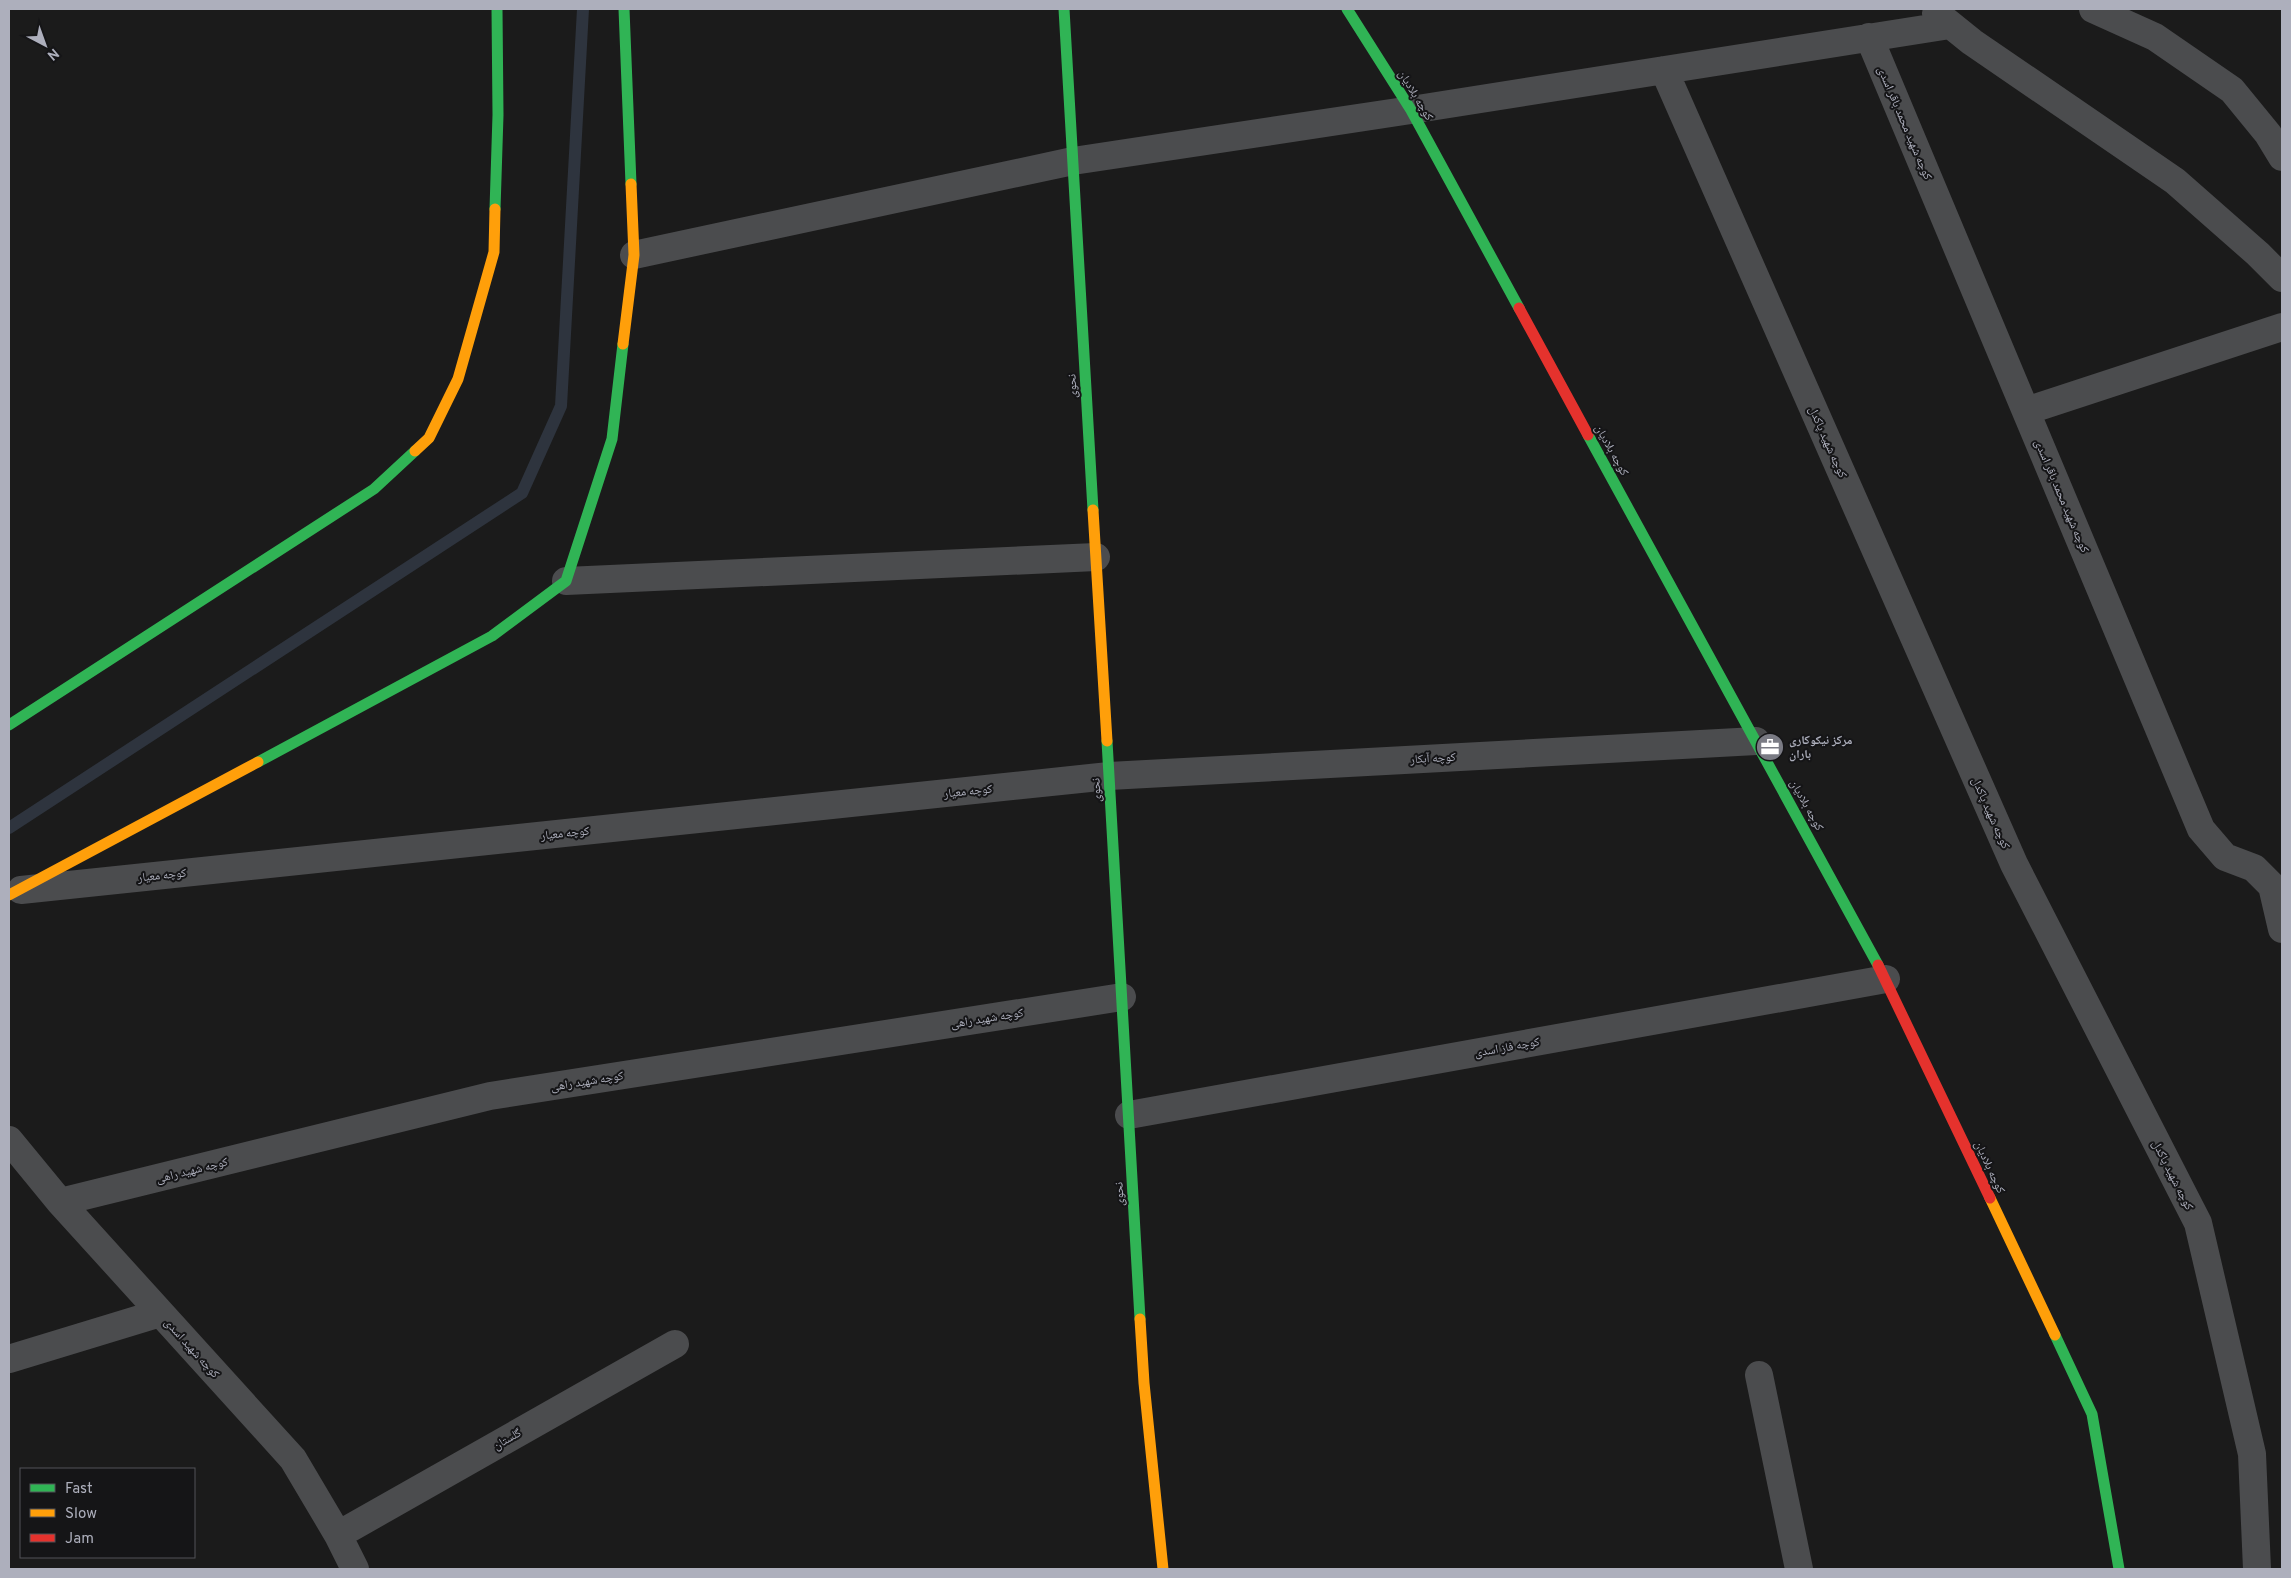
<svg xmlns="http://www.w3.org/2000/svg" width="2291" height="1578" viewBox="0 0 2291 1578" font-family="Overpass,'Noto Naskh Arabic',sans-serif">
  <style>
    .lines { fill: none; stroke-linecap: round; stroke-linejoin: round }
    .stream { stroke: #2e343e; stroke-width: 12 }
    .street { stroke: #4b4c4e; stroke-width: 28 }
    .fast { stroke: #30b455; stroke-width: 11 }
    .slow { stroke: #ff9f0a; stroke-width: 11 }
    .jam { stroke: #e5322d; stroke-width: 11 }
    .labels { text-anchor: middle; stroke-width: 4; stroke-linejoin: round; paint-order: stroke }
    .street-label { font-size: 12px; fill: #adafbc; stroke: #151517 }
    .poi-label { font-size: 12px; font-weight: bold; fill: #adafbc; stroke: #151517; text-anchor: start }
  </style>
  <rect width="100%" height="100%" fill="#1b1b1b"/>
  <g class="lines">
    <!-- stream -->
    <path class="stream" d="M9,828L522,493L561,406L583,9"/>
    <!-- street -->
    <path class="street" d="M2093,9L2155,37L2232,90L2268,134L2282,157
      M1936,13L1972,42L2175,181L2258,254L2282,278
      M1869,37L2201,829L2225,857L2254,868L2272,886L2282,929
      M1664,70L2014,864L2198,1223L2252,1454L2257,1569
      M634,255L1073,161L1411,110L1950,25
      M2026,411L2282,327
      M566,581L1096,557
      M21,890L1109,776L1756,741
      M1129,1115L1886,979
      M9,1140L60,1202L293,1459L338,1535L355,1569
      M60,1202L490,1096L1122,997
      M9,1359L160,1313
      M1759,1375L1799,1569
      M338,1535L675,1344"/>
    <!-- fast -->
    <path class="fast" d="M624,9L631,184
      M1064,9L1093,510
      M1347,9L1411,110L1519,308
      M495,209L498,115L497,9
      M1588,435L1878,965
      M9,725L374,489L415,451
      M1107,741L1140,1319
      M258,762L492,636L566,581L612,439L623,344
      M2055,1335L2092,1414L2119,1569"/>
    <!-- slow -->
    <path class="slow" d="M623,344L634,255L631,184
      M415,451L429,438L458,379L494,252L495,209
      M1093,510L1107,741
      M9,895L258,762
      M1990,1198L2055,1335
      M1140,1319L1144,1383L1163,1569"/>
    <!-- jam -->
    <path class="jam" d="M1519,308L1588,435
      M1878,965L1990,1198"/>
  </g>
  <!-- icons -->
  <defs>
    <symbol id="office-disc" viewBox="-11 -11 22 22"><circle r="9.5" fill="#7a7b84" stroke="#151517"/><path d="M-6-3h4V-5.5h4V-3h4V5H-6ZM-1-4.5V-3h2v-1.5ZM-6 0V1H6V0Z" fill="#fff"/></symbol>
  </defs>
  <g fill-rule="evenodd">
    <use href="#office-disc" x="1754" y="731" width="32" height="32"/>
  </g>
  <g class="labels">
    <!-- street labels -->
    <g class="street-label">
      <text transform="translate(1416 95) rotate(59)" y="4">کوچه بلادیان</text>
      <text transform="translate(1905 123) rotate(67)" y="4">کوچه شهید محمد باقر اسدی</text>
      <text transform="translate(1072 386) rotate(-93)" y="4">نحوی</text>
      <text transform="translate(1828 442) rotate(66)" y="4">کوچه شهید پاکدل</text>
      <text transform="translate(1612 450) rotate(61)" y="4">کوچه بلادیان</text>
      <text transform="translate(2062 496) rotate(67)" y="4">کوچه شهید محمد باقر اسدی</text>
      <text transform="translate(1433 758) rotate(-3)" y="4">کوچه آبکار</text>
      <text transform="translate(1096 790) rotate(-93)" y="4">نحوی</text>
      <text transform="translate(968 791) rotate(-6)" y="4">کوچه معیار</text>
      <text transform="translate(1807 805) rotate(61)" y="4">کوچه بلادیان</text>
      <text transform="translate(1991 813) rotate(66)" y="4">کوچه شهید پاکدل</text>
      <text transform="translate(565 833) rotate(-6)" y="4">کوچه معیار</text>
      <text transform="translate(162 875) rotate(-6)" y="4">کوچه معیار</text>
      <text transform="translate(987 1018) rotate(-9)" y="4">کوچه شهید راهی</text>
      <text transform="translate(1507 1047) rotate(-10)" y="4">کوچه فاز اسدی</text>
      <text transform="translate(587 1081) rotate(-9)" y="4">کوچه شهید راهی</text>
      <text transform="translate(1990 1167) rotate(65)" y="4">کوچه بلادیان</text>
      <text transform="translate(192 1170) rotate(-14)" y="4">کوچه شهید راهی</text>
      <text transform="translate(2173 1175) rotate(63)" y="4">کوچه شهید پاکدل</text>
      <text transform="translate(1119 1194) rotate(-93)" y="4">نحوی</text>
      <text transform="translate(192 1348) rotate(48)" y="4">کوچه شهید اسدی</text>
      <text transform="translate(507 1439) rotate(-30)" y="4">گلستان</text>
    </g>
    <!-- poi labels -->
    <g class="poi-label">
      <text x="1789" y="744">مرکز نیکوکاری<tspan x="1789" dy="14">باران</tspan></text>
    </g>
  </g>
  <!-- border -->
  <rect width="2291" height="1578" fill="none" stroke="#adafbc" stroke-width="20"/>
  <!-- legend -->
  <rect x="20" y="1468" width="175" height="90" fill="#151517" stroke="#525359"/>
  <rect x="30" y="1484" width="25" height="8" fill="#30b455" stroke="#525359"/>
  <text x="65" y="1493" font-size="15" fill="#adafbc">Fast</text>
  <rect x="30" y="1509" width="25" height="8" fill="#ff9f0a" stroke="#525359"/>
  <text x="65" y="1518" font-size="15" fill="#adafbc">Slow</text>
  <rect x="30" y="1534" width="25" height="8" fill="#e5322d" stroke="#525359"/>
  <text x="65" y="1543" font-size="15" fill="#adafbc">Jam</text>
  <!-- north arrow -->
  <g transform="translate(45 45) rotate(139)" stroke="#151517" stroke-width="4" paint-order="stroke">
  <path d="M0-4L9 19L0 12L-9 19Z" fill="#adafbc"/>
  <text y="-8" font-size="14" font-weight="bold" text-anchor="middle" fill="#adafbc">N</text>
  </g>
</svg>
